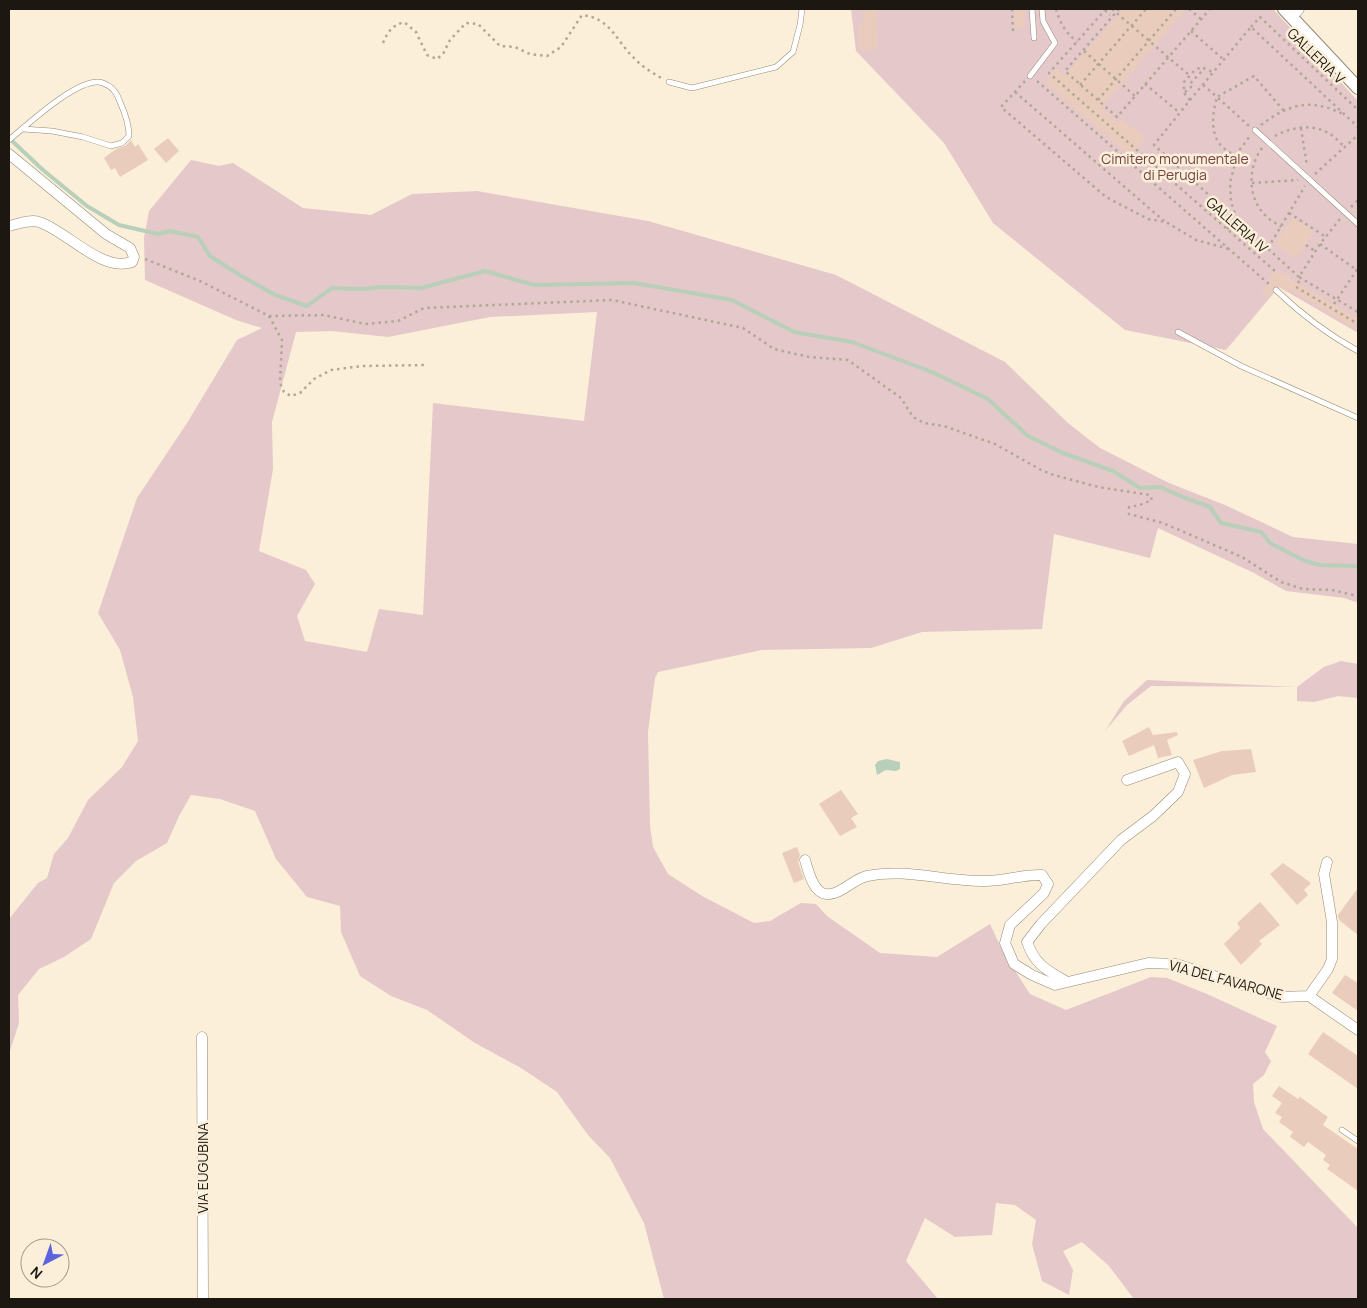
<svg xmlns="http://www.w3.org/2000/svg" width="1367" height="1308" viewBox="0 0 1367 1308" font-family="Manrope,sans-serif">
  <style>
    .green { fill: #e5c8ca; fill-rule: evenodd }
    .water { fill: #b8d0ba }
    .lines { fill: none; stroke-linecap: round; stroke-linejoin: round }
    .stream { stroke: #b8d0ba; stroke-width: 4 }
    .building { fill: #eaccbc }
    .service-casing { stroke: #958a77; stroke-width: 6 }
    .minor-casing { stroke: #958a77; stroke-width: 11 }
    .tertiary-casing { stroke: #958a77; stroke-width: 14 }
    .path { stroke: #b1a796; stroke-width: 2.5; stroke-dasharray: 2.5 4; stroke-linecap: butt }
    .service { stroke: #fff; stroke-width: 5 }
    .minor { stroke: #fff; stroke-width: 10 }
    .tertiary { stroke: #fff; stroke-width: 12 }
    .labels { text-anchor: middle; stroke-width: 5; stroke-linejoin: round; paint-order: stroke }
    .street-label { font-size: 14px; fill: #1c1710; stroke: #fbefd9 }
    .park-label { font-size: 14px; fill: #744145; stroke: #fbefd9 }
  </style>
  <rect width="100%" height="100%" fill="#fbefd9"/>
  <!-- green -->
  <path class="green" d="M851,9H1273L1358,101V333L1279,287L1226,350L1125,330L993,223L944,143L856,51Z
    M191,160L219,166L233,163L303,208L371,215L412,194L477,191L648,221L836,275L1005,362L1068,423L1100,448L1169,483L1225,505L1293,537L1358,544V603L1344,598L1286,591L1254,573L1158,528L1150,558L1054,534L1042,629L922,632L871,648L762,650L658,672L655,678L648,732L650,826L653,847L668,874L702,896L754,923L770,921L801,903L816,904L827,916L880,953L937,957L990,924L1003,952L1030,994L1066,1010L1151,977L1167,978L1207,994L1277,1026L1265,1052L1271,1061L1264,1075L1253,1084L1254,1102L1263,1129L1358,1228V1299H1134L1109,1266L1082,1242L1063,1251L1073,1270L1069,1295L1042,1281L1032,1244L1036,1220L1015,1205L996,1203L992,1235L955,1237L925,1218L906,1261L938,1299H664L644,1223L610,1158L588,1135L557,1092L521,1068L475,1043L427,1010L391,996L360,976L341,932L340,906L307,897L276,859L255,811L220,799L191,795L179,816L167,843L136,861L114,883L91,939L64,957L39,969L18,995L19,1023L9,1054V919L38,883L47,878L54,854L68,838L88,800L122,767L138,741L133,697L120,650L98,613L137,498L187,423L237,340L262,328L236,320L145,280L144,238L149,211ZM597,312L584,421L433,403L423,615L379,609L367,652L305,641L297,616L315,584L306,570L259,551L273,469L272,422L296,332L332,331L388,337L490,317Z
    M1341,661L1358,664V698L1338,696L1314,702L1297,701V687L1151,686L1127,705L1105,731L1124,701L1147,680L1297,687L1324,667Z"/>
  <!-- water -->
  <path class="water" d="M887,759L900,762V769L896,771L886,770L877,775L875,765L878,761Z"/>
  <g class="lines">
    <!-- stream -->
    <path class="stream" d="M9,138L43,170L87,206L119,225L158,234L170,231L198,237L210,256L238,274L275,295L307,306L332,288L363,289L383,287L421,288L485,271L534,285L634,283L732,300L794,332L852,342L932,372L988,399L1028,436L1063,453L1113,471L1140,488L1160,487L1185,498L1210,507L1221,523L1261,532L1270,543L1303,560L1319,565L1358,566"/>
  </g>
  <!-- building -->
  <path class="building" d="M863,9H876L878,49L859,50L858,25L864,24Z
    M1014,9H1024L1025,28L1015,29Z
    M1123,9H1186L1101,108L1118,122L1121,119L1145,138L1130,156L1045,82L1056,69L1064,76Z
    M168,138L179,151L166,163L154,149Z
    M131,140L135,147L138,144L148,160L120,177L115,168L111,170L104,158L116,149L125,146Z
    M1293,217L1314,231L1298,257H1293L1275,245Z
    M1274,269L1281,274L1283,272L1294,281L1358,319V330L1289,289L1287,292L1277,286H1274L1272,289L1273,293L1269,298L1261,291L1272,279L1269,277Z
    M1149,727L1153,735L1177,732L1178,735L1167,740L1172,755L1158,758L1154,745L1129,756L1122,741Z
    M1251,749L1256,772L1232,775L1204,788L1193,760L1222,751Z
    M841,790L858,814L851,818L857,827L840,836L819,804Z
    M797,847L800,855L798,862L804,879L794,883L782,853Z
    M1283,863L1311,883L1304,890L1308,895L1297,905L1270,874Z
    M1358,888V935L1339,920L1338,915Z
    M1260,902L1280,925L1259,941L1262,944L1241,965L1224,944L1240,928L1237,923Z
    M1345,975L1358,983V1011L1332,993Z
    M1323,1032L1358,1056V1089L1308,1054Z
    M1279,1086L1298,1099L1300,1097L1328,1117L1323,1125L1358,1149V1191L1327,1169L1330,1165L1323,1160L1326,1155L1308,1142L1304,1147L1290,1137L1293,1132L1279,1122L1282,1117L1275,1113L1282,1103L1272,1096Z"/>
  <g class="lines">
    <defs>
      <path id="service" d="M1032,9L1034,38
        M1030,76L1055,43L1043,21L1042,9
        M669,82L692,88L776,67L793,52L800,25L802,9
        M1255,130L1358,224
        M9,140C26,126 81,74 103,83C113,87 117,93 120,102C125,113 129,124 129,136L122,143L111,146L83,137L52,131L23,129
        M1276,290C1302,315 1327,334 1358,351
        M1178,332L1241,366L1358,418
        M1342,1130L1358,1141"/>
      <path id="minor" d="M1292,17L1299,9
        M9,154L106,234L130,248L134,257L132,262C102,273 67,231 39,222C30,219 18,224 9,226
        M805,860C808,870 813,893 826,894C840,896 853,879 867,876C905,868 943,881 982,881C1004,882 1021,874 1042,875L1048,884L1044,893L1010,925L1005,943L1014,964L1032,975L1055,985L1148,963L1176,964L1281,997L1309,996L1358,1030
        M1067,982C1047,970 1035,965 1027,942L1041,924L1121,840L1153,816L1178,792L1185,774L1178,762L1127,780
        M1309,996L1328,969L1332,959V922L1324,874L1327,862
        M202,1037L203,1299"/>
      <path id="tertiary" d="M1284,9L1358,88"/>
    </defs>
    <!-- service casing -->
    <use href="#service" class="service-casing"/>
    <!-- minor casing -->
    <use href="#minor" class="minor-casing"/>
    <!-- tertiary casing -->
    <use href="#tertiary" class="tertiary-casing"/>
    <!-- path -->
    <path class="path" d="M1012,9L1013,32
      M1056,9C1060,23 1065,32 1077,42
      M1104,9L1105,10L1049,73L1276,272
      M1112,9L1190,76
      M1119,9L1065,71L1117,117L1210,9
      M1189,9L1201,19
      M1105,10L1110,15
      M1251,27L1260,17L1358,110
      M1191,31L1224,60
      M383,43C388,31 392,26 404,22L416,32L427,55L437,59L443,54L450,40L466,23L478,24L500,46L515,47L530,54L547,56L561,47L582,15C611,18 616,41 634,58C642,67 653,73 663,79
      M1084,51L1135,96
      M1025,81L1001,107L1106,197L1148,219L1166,222L1196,240L1229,249
      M1037,81L1270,285
      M1145,84L1180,113
      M1080,85L1146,9
      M1203,85L1217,97L1254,76L1284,111
      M1015,92L1164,221
      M1185,92L1191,87L1189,85L1202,71L1203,72
      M1098,100L1176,9
      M1190,100L1184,93V82L1194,71L1201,67L1212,72
      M1261,125C1278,112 1298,101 1320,106C1328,107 1336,111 1343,114
      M1301,128L1307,166
      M1275,136C1292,127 1312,123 1330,134C1335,137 1340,143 1345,147
      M1262,148C1248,167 1247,197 1265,215C1269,220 1276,223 1281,227
      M1237,156C1234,154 1229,153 1226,150C1209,138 1212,115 1217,97L1249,126
      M1315,174L1358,135
      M1252,183L1298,180
      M1351,207L1358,200
      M1289,213L1326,237
      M1340,219L1320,244L1299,277L1358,312
      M1227,229L1236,218L1231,201L1230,183L1238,152L1250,136
      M1320,244L1358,271
      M1306,245L1315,251
      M1268,248L1305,186
      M145,259L200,281L269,316L282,340L280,383L284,392L291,396L300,393L314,379L331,370L362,366L426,365
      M1299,277L1154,145L1190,100L1251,27L1358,127
      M1298,283L1301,278
      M1296,287L1358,324
      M1334,304L1358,268
      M269,316L324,315L365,324L398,321L424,308L612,300L743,328L774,349L809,357L848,360L901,398L913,417L924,423L944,426L995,444L1041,470L1054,475L1098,487L1150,495L1152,500L1140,505L1129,507V514L1163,523L1242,557L1281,582L1303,589L1332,590L1358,596"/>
    <!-- service -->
    <use href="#service" class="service"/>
    <!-- minor -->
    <use href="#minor" class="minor"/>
    <!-- tertiary -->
    <use href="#tertiary" class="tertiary"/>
  </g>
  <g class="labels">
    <!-- street labels -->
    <g class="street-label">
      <text transform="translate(1316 56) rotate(44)" y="5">GALLERIA V</text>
      <text transform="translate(1237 225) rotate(41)" y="5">GALLERIA IV</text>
      <text transform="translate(1226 980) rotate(15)" y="5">VIA DEL FAVARONE</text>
      <text transform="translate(203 1168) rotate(-90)" y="5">VIA EUGUBINA</text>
    </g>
    <!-- park labels -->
    <g class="park-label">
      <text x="1175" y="164">Cimitero monumentale<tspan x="1175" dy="16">di Perugia</tspan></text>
    </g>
  </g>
  <!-- border -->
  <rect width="1367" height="1308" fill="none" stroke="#1c1710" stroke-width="20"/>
  <!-- north arrow -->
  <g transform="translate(45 1263) rotate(221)"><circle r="24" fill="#fbefd9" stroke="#a29989"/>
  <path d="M0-4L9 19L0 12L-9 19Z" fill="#5b64dc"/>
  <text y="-8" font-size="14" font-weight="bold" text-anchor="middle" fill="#1c1710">N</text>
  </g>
</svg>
